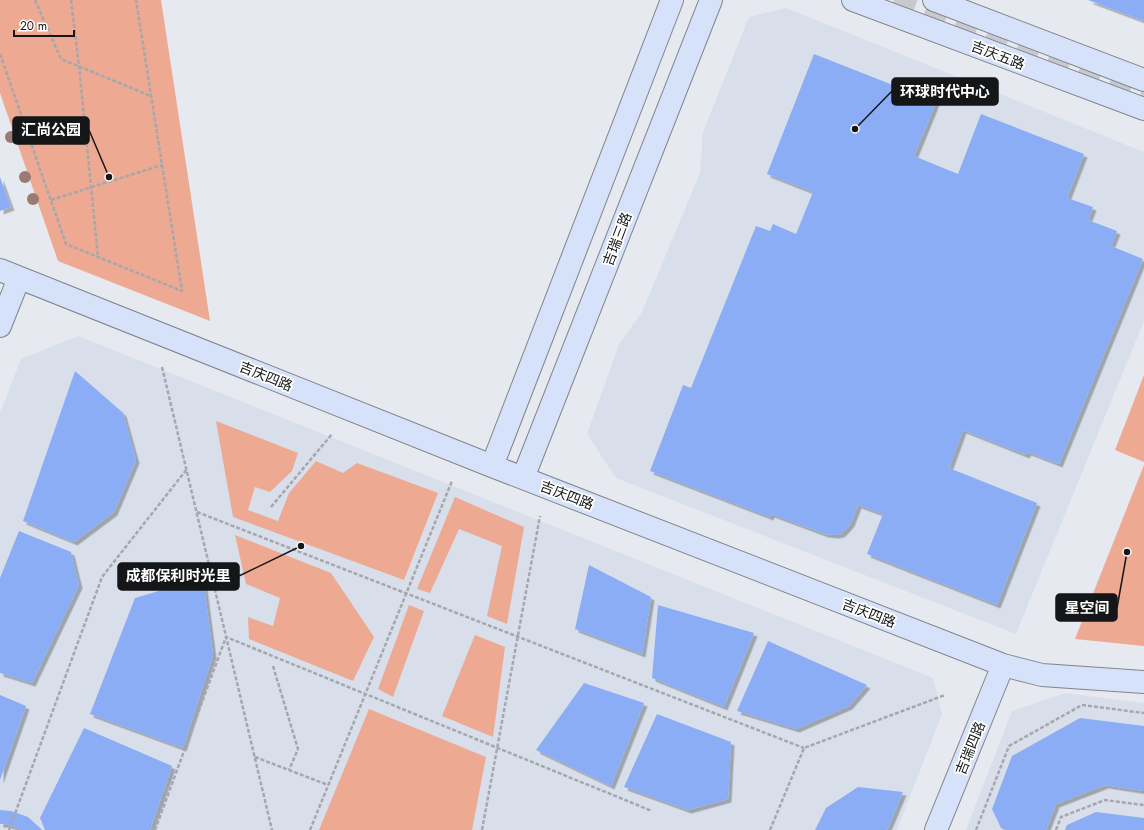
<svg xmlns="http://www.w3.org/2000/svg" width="1144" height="830" viewBox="0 0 1144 830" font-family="Jost,'Noto Sans SC',sans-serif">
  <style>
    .built { fill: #d8dfeb }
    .green { fill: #eda991 }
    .building { fill: #8aadf6; filter: url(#shadow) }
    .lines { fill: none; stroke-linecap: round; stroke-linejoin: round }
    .secondary-tunnel { stroke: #c7c9cf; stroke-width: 22; stroke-dasharray: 22 11; stroke-linecap: butt }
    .secondary-casing { stroke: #82848a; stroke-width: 24 }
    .path { stroke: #a5a7ac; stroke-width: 2.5; stroke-dasharray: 4 2; stroke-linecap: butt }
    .secondary { stroke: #d6e2fa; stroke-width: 22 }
    .tree { fill: #987c74 }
    .labels { text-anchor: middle; stroke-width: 3.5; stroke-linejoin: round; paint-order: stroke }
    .street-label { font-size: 14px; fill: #151618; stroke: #fff }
    .leader { fill: none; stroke: #151618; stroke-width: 1.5 }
    .callout-dot { fill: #151618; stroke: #fff; stroke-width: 1.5 }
    .callout { fill: #151618; stroke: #151618; stroke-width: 1.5 }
    .callout-label { font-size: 15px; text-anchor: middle; font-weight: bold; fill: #fff }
  </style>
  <defs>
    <filter id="shadow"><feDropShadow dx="3.5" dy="3.5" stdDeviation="0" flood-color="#0004"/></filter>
  </defs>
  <rect width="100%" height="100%" fill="#e6e9ef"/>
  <!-- built -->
  <path class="built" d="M786,8L1144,152V321L1016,634L616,478L587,434L619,344L642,312L700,173L703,132L749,17Z
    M78,336L933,678L942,714L897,830H0V413L21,359Z
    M1065,693L1144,703V830H966L1012,711Z"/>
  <!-- green -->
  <path class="green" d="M0,0H161L210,321L58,261L0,93Z
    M1144,375V462L1115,450Z
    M216,421L298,453L292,471L270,492L255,487L248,510L278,521L289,493L316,461L343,473L357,463L438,493L404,580L233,517Z
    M1144,465V646L1075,639Z
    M455,497L524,527L507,624L487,616L502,546L459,529L430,593L417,589Z
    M235,535L331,573L374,637L353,681L249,639L248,617L273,626L280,598L246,584Z
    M409,605L424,611L393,697L378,689Z
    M475,635L505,647L493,737L442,716Z
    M369,709L486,757L472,830H319Z"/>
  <!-- building -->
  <path class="building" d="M1088,0H1144V21Z
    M814,54L936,102L914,156L958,174L981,114L1084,154L1067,198L1093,207L1088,220L1117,231L1111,246L1143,259L1059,464L1028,452L1026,455L963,430L949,468L1037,503L997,605L867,554L883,514L858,505L851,523L846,529L841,534L835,535L825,534L771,514L770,517L650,471L683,385L691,388L756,226L770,231L773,224L796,234L813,192L767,174Z
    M0,177L11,207L0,211Z
    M75,371L123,413L136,460L114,512L74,542L23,521Z
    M19,531L71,552L79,585L32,683L0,673V578Z
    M589,565L651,597L642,654L575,629Z
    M203,578L213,655L183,748L90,714L135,598Z
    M658,605L754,633L724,707L652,678Z
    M768,641L867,685L849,706L796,729L737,711Z
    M584,683L644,703L611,786L536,750Z
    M0,695L26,706L0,780Z
    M657,714L731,742L728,799L688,810L624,787Z
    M1080,718L1144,726V791L1105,785L1056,804L1046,830H1006L1001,828L992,809L1012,756Z
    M84,728L172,766L150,830H45L40,818Z
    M858,787L903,792L887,830H815L826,808Z
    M0,810L11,811L28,817L42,830H20L18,828L5,824H0Z
    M1096,812L1144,818V830H1065L1067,825Z"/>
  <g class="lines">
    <!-- secondary-tunnel -->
    <path class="secondary-tunnel" d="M894,0L1144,95"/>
    <defs>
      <path id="secondary" d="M853,0L1144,109
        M934,0L1144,80
        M0,270L492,466L1003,665L1042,675L1144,682
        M0,326L19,278
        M492,466L672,0
        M523,478L711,0
        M936,830L1003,665"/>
    </defs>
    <!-- secondary casing -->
    <use href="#secondary" class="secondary-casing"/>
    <!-- path -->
    <path class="path" d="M35,0L61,59L151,96
      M71,0L79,66L98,257
      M0,54L66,244L182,291L136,0
      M51,200L162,165
      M162,367L272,830
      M271,507L332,434
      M197,512L804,748
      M273,666L298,749L289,770
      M255,757L328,785
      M9,830L102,577L187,469
      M155,830L226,637L652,811
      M310,830L452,481
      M482,830L540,516
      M770,830L804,748L945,695
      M976,830L1009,746L1082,705L1144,713
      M1056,830L1061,817L1105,800L1144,805"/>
    <!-- secondary -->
    <use href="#secondary" class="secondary"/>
  </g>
  <!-- trees -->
  <g class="tree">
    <circle cx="11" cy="137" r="6"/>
    <circle cx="25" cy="177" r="6"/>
    <circle cx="33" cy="199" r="6"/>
  </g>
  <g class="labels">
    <!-- street labels -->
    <g class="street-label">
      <text transform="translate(998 55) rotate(21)" y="5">吉庆五路</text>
      <text transform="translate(617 239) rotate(-69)" y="5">吉瑞三路</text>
      <text transform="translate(266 376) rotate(22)" y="5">吉庆四路</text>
      <text transform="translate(567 495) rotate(21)" y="5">吉庆四路</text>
      <text transform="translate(869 613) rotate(21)" y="5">吉庆四路</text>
      <text transform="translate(970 748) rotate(-68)" y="5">吉瑞四路</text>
    </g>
  </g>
  <!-- callouts -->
  <path class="leader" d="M855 129L892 91M109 177L89 130M301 546L239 576M1127 552L1117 608"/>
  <g class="callout-dot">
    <circle cx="855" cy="129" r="4"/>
    <circle cx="109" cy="177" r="4"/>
    <circle cx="301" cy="546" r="4"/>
    <circle cx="1127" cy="552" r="4"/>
  </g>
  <g class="callout">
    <rect x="892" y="78" width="106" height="27" rx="4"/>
    <rect x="13" y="117" width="76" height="27" rx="4"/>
    <rect x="118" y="563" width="121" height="27" rx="4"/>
    <rect x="1056" y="594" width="61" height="27" rx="4"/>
  </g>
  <g class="callout-label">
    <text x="945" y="97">环球时代中心</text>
    <text x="51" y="135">汇尚公园</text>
    <text x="178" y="581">成都保利时光里</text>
    <text x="1087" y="613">星空间</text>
  </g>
  <!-- scale -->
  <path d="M14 30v6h60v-6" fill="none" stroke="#151618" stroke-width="2"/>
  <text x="20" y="30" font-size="12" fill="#151618" stroke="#ffffff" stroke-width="3" paint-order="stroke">20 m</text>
</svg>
